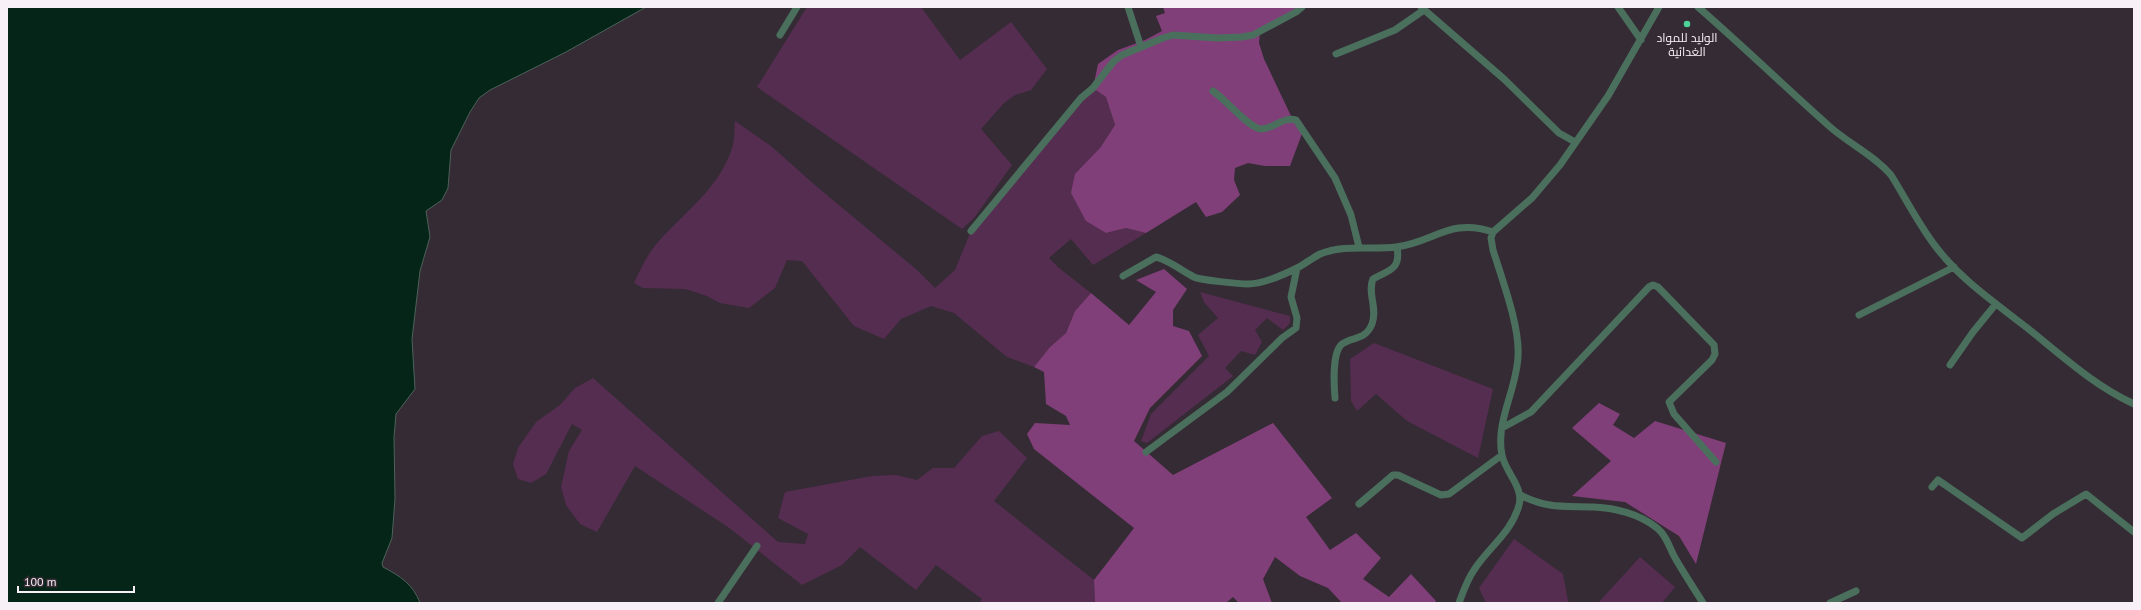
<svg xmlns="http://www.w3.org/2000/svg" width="2141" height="610" viewBox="0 0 2141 610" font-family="'PT Sans',Cairo,sans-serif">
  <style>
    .green { fill: #552d51 }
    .forest { fill: #813f79 }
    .water { fill: #042517; stroke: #4d625a }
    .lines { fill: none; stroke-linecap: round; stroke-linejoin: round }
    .minor { stroke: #4a705d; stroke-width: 7 }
    .poi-dot { fill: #4dd39a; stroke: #352b34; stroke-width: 1.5 }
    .labels { text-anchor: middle; stroke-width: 4; stroke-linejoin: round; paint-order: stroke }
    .poi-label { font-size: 12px; fill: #f7f0f6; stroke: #352b34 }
  </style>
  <rect width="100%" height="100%" fill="#352b34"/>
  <!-- green -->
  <path class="green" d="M807,7H921L960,60L1011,22L1047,69L1031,90L1015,95L1004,103L981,129L1012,165L974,218L962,229L757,87Z
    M1093,88L1106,97L1115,125L1100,148L1106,233L1126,228L1146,233L1093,265L1071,239L1049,258L1059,268L1091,293L1075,311L1066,333L1050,347L1034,367L1007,357L954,313L931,306L901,319L884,339L854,326L802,261L787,260L775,288L749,308L720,303L707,296L685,289L643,288L634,283C641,268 648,253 659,241C685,212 720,187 732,148C735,140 734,129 735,121L771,146L816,186L917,270L935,288L955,270L971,231Z
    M1200,292L1290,316V323L1283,330L1267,318L1255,330L1262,342L1255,355L1241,351L1225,368L1233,376L1147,443L1141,441L1151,414L1209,356L1198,335L1218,318L1204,302Z
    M1374,343L1493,389L1478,458L1407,421L1376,394L1357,411L1351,401L1350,359Z
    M593,378L778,542L805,544L808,534L778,518L785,492L872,476L896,475L917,480L933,468H954L982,436L999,431L1027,458L994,501L1094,580L1095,603H979L982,599L936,565L916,590L860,547L842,565L802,585L728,527L635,466L597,532L580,524L566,505L561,487L569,451L582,430L572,424L546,474L531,483L518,479L513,464L518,448L536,422L560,405L575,388Z
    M1514,539L1563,574L1568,601L1571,603H1486L1479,588Z
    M1640,557L1675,587L1662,603H1598Z"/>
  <!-- forest -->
  <path class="forest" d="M1163,7H1300L1260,31L1259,43L1264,59L1292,118L1303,131L1290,166H1265L1248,163L1235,168L1234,180L1240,195L1222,212L1206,217L1196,202L1146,233L1126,228L1106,233L1086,221L1071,193L1075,174L1100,148L1115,125L1106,97L1093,88L1098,64L1118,50L1145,40L1162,31L1156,16L1165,13Z
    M1164,269L1187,289L1173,310V326L1189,331L1202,356L1150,408L1134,441L1173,475L1273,423L1332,498L1306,517L1330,550L1356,533L1381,558L1363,579L1389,597L1411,574L1436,601L1434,603H1342L1328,588L1300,576L1275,557L1263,579L1272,603H1239L1233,597L1226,603H1095L1094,580L1134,528L1034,449L1027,434L1035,423L1070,425L1066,416L1046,404L1044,372L1034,367L1050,347L1066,333L1075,311L1091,293L1129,325L1156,292L1136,280Z
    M1599,403L1620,414L1613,425L1634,438L1655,421L1726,443L1696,564L1679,536L1625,502L1572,496L1611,461L1572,428Z"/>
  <!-- water -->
  <path class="water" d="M7,7H646L566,52L490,90L479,98L470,112L451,150L448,188L442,200L426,211L430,237L420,271L412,339L415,389L396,414L394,437L395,499L392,538L382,563L383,567C400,576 413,584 420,603H7Z"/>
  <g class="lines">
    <!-- minor -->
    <path class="minor" d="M1128,7L1141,47
      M1421,7L1504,79L1559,133L1575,142
      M1618,7L1641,40
      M1698,7C1743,46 1785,87 1829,126C1849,144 1874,155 1891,175C1906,199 1919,225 1936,247C1961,280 1994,302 2026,327C2061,355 2093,385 2134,404
      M780,35L797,7
      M1336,54L1395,30L1424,10
      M1213,91C1225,99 1250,129 1261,129C1273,129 1284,116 1296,120L1335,178L1351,215L1359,247
      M971,231L1081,98L1093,88L1114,61L1122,55L1163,38L1173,35L1217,38L1242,37L1253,35L1296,12L1302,7
      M1123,276L1156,257C1171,261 1180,270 1194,277C1200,280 1240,284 1248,284C1263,284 1283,275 1297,268C1305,264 1312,258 1320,254C1345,244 1370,250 1396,247C1433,243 1450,217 1493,232
      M1859,315L1954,267
      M1950,365L1973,332L1995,305
      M1335,398C1334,386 1332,352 1342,344C1353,336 1365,341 1372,324C1378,308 1367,293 1373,279C1389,270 1401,270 1397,247
      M1502,428L1531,412L1649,287L1653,285L1658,287L1714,345L1715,354L1712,360L1669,402L1674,414L1716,462
      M1146,452L1227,392L1282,338L1296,328L1297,318L1291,297L1297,268
      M1932,487L1938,480L2022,538L2053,514L2086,494L2134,532
      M1520,495C1548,509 1563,506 1594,507C1615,508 1640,514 1657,528C1666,535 1669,546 1674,556C1683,572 1693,587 1703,603
      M1359,504L1393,475H1398L1441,495L1449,494L1502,455
      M718,603L757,546
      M1459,603C1463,592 1467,580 1474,570C1488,548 1512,532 1519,505C1524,487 1505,472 1502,455C1495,422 1517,389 1518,356C1520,327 1502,279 1493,250L1491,238L1493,232L1532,198L1560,165L1608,96L1659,7
      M1830,603L1856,591"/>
  </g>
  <!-- markers -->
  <circle class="poi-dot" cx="1687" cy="24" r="4"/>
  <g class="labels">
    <!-- poi labels -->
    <g class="poi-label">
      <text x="1687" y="42">الوليد للمواد<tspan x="1687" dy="14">الغدائية</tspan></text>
    </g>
  </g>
  <!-- border -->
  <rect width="2141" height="610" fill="none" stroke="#f7f0f6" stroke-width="16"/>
  <!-- scale -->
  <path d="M18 586v6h116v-6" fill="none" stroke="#f7f0f6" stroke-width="2"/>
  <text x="24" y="586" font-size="12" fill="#f7f0f6" stroke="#352b34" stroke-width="3" paint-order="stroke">100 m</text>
</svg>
